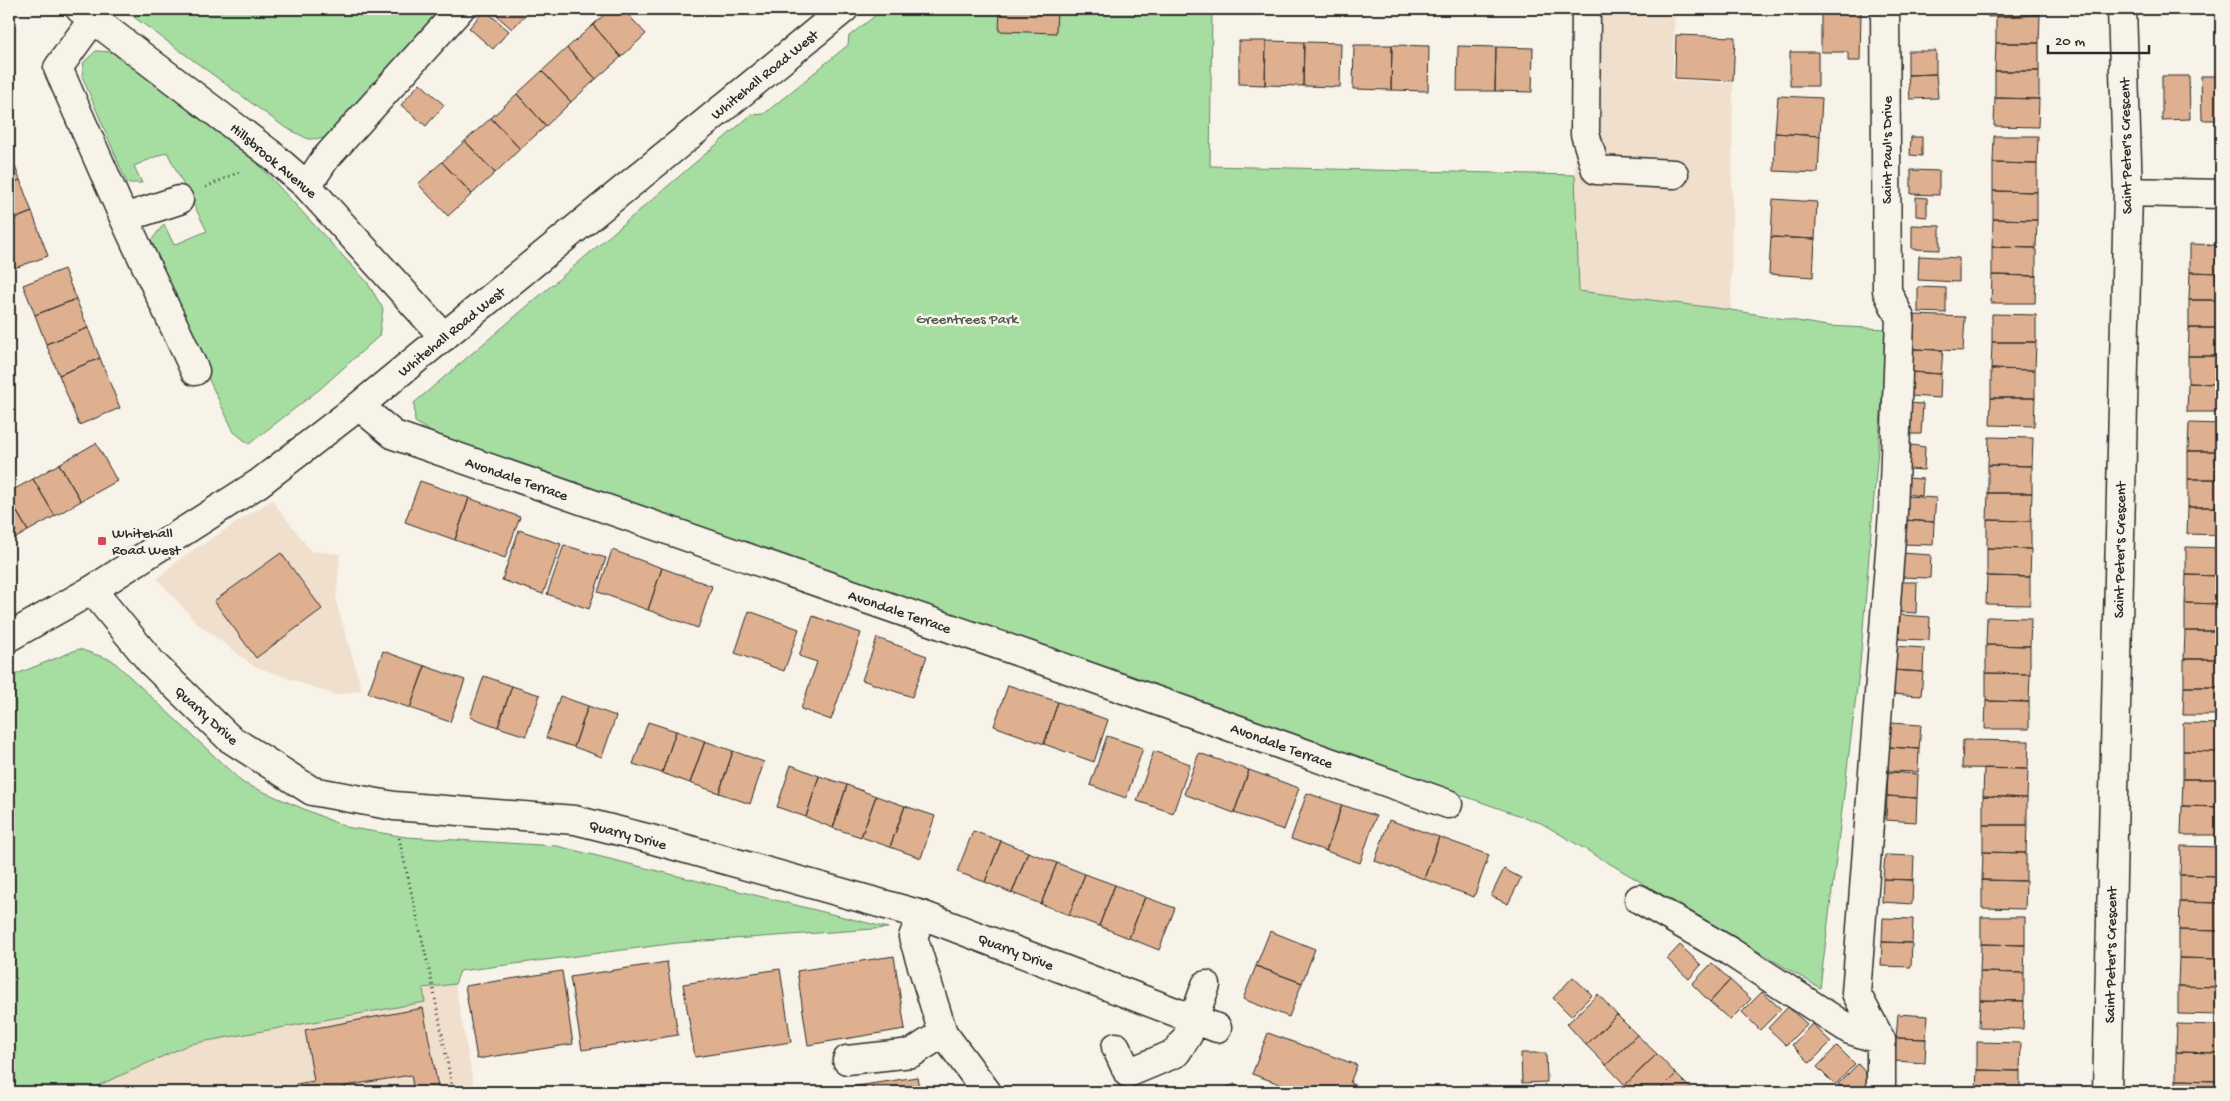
<svg xmlns="http://www.w3.org/2000/svg" width="2230" height="1101" viewBox="0 0 2230 1101" font-family="'Gochi Hand',sans-serif">
  <style>
    .built { fill: #f0dfcd }
    .green { fill: #a6dea2; stroke: #688466 }
    .building { fill: #deb08f; stroke: #2b2b2b }
    .lines { fill: none; stroke-linecap: round; stroke-linejoin: round }
    .minor-casing { stroke: #2b2b2b; stroke-width: 31 }
    .path { stroke: #2b2b2b; stroke-width: 3; stroke-dasharray: 1 4; stroke-linecap: butt }
    .minor { stroke: #f7f3e8; stroke-width: 28 }
    .poi-dot { fill: #d1495b; stroke: #f7f3e8; stroke-width: 2 }
    .labels { text-anchor: middle; stroke-width: 5; stroke-linejoin: round; paint-order: stroke }
    .street-label { font-size: 15px; fill: #2b2b2b; stroke: #f7f3e8 }
    .park-label { font-size: 15px; fill: #4a5849; stroke: #f7f3e8 }
    .poi-label { font-size: 15px; fill: #2b2b2b; stroke: #f7f3e8; text-anchor: start }
  </style>
  <rect width="100%" height="100%" fill="#f7f3e8"/>
  <filter id="ink" filterUnits="userSpaceOnUse"><feTurbulence type="fractalNoise" baseFrequency=".02" numOctaves="2"/><feDisplacementMap in="SourceGraphic" scale="10" xChannelSelector="R" yChannelSelector="G"/><feConvolveMatrix kernelMatrix="1 2 1 2 8 2 1 2 1" color-interpolation-filters="sRGB"/></filter>
  <g filter="url(#ink)">
    <!-- built -->
    <path class="built" d="M1575,9H1675L1672,80L1733,83L1731,310L1578,291L1575,175Z
      M272,500L311,551L340,554L336,602L362,690L335,695L254,666L197,623L157,579L178,560Z
      M455,984L475,1092H84L190,1044L425,1002L423,988Z"/>
    <!-- green -->
    <path class="green" d="M123,9H445L332,138L308,139L283,126Z
      M884,9H1212L1210,166L1575,175L1579,291L1731,310L1827,326L1888,329L1860,664L1820,988L1541,823L439,437L415,422L414,403L751,115L764,114L848,45L849,36Z
      M96,51L113,52L257,163L367,282L383,309L379,336L320,389L249,444L234,432L164,286L150,242L164,224L174,245L207,231L167,152L134,166L142,183H127L82,76L84,62Z
      M79,649L112,660L243,783L346,827L406,837L557,846L888,928L677,943L460,971L455,984L423,988L425,1002L190,1044L84,1092H9V677Z"/>
    <!-- building -->
    <path class="building" d="M489,9H526L529,11L512,29Z
      M610,9H623L646,34L621,57L593,25Z
      M1000,9H1057L1056,33L999,31Z
      M1987,9H2040V15L1988,17Z
      M485,10L509,31L493,49L469,28Z
      M1821,11H1861L1860,61H1848V52H1821Z
      M2040,15L2039,43H1996V17Z
      M593,25L621,57L596,79L567,48Z
      M1676,35L1735,37L1733,81L1675,78Z
      M1239,41H1266L1265,85L1239,84Z
      M1266,41L1304,42L1303,86L1265,85Z
      M1304,42L1341,43L1340,87L1303,86Z
      M1996,43H2039V71H1995Z
      M1354,45H1392L1391,90L1353,89Z
      M1392,45L1429,46L1428,91L1391,90Z
      M1458,46L1496,47L1495,91H1457Z
      M1496,47L1533,48L1532,92L1495,91Z
      M567,48L596,79L571,102L542,71Z
      M1908,51H1936V74L1908,75Z
      M1790,52H1818V86H1790Z
      M542,71L571,102L546,126L517,94Z
      M1995,71H2039V99L1995,98Z
      M1936,74L1938,98L1910,99L1908,75Z
      M2162,76H2189L2190,119L2162,120Z
      M2201,76H2221V120H2202Z
      M420,83L444,105L426,126L401,105Z
      M517,94L546,126L520,149L491,118Z
      M1778,96L1822,98L1820,136L1775,133Z
      M1995,98L2039,99L2038,127L1994,126Z
      M491,118L520,149L495,173L465,141Z
      M1775,133L1820,136L1818,173L1774,171Z
      M1994,136H2038L2037,164L1993,163Z
      M1911,137H1922V156L1910,155Z
      M465,141L495,173L472,194L442,162Z
      M9,150L20,180L9,184Z
      M442,162L472,194L448,216L418,184Z
      M1993,163L2037,164V192L1993,191Z
      M1911,170L1939,171V195L1911,194Z
      M20,180L32,212L9,221V184Z
      M1993,191L2037,192V220L1993,219Z
      M1916,197L1927,198V217L1916,216Z
      M1773,199L1817,202L1815,239L1771,237Z
      M32,212L48,256L9,270V221Z
      M1993,219L2037,220L2036,248L1992,247Z
      M1912,225L1940,226V250L1912,249Z
      M1771,237L1815,239L1813,277L1769,274Z
      M2190,244L2221,245V273L2190,272Z
      M1992,247L2036,248V276L1992,275Z
      M1919,256L1959,258V282L1918,280Z
      M64,269L76,299L35,315L23,285Z
      M2190,272L2221,273V300H2189Z
      M1992,275L2036,276L2035,303H1991Z
      M1918,287L1946,288V313L1918,312Z
      M76,299L88,328L46,344L35,315Z
      M2189,300H2221V328H2189Z
      M1992,314L2036,315V342H1992Z
      M1915,315L1965,317L1963,351L1913,349Z
      M88,328L100,358L59,375L46,344Z
      M2189,328H2221V356H2188Z
      M1992,342H2036L2035,370L1991,369Z
      M1913,349L1943,350L1941,374L1912,372Z
      M2188,356H2221V384L2188,383Z
      M100,358L120,408L79,425L59,375Z
      M1991,369L2035,370V398H1991Z
      M1912,372L1941,374L1940,398L1911,396Z
      M2188,383L2221,384V412H2187Z
      M1991,398H2035L2034,426L1990,425Z
      M1907,403L1923,404L1921,434H1906Z
      M2189,423L2221,424V451H2188Z
      M1989,437L2033,438L2032,466L1988,465Z
      M96,443L117,481L81,501L59,464Z
      M1911,445L1925,447L1924,470L1908,469Z
      M2188,451H2221V479H2188Z
      M59,464L81,501L55,516L33,479Z
      M1988,465L2032,466V493H1988Z
      M1908,478L1923,479L1922,496L1906,494Z
      M33,479L55,516L28,531L9,498V492Z
      M2188,479H2221V507H2188Z
      M420,481L469,498L455,540L405,522Z
      M1988,493H2032L2031,521L1987,520Z
      M1906,496L1936,498L1934,522L1904,520Z
      M9,498L28,531L9,542Z
      M469,498L520,517L505,558L455,540Z
      M2188,507H2221V535L2187,534Z
      M1904,520L1934,522L1933,545L1903,544Z
      M1987,520L2031,521V549L1987,548Z
      M519,530L561,544L543,594L502,580Z
      M564,545L606,558L589,609L547,594Z
      M2186,547L2221,548V576L2186,575Z
      M1987,548L2031,549L2030,577L1987,576Z
      M612,550L662,568L648,610L598,592Z
      M281,553L322,609L256,658L214,601Z
      M1901,553L1931,555L1930,578L1900,577Z
      M662,568L712,586L698,628L648,610Z
      M2186,575L2221,576V604L2185,603Z
      M1987,576L2030,577V605L1986,604Z
      M1902,582H1917L1916,613L1900,612Z
      M2185,603L2221,604V631H2185Z
      M749,611L799,629L784,671L735,653Z
      M1900,615L1930,617L1929,640L1899,639Z
      M813,616L861,633L831,720L801,709L817,662L799,656Z
      M1987,617L2031,618L2030,646L1986,645Z
      M2185,631H2221V659H2184Z
      M877,638L927,656L912,697L862,680Z
      M1986,645L2030,646V674L1986,673Z
      M1894,646L1924,648L1923,672L1892,670Z
      M383,651L425,666L410,708L368,693Z
      M2184,659H2221V687H2184Z
      M425,666L465,680L450,722L410,708Z
      M1892,670L1923,672L1921,696L1891,694Z
      M1986,673L2030,674L2029,702L1986,701Z
      M484,676L512,686L498,727L470,717Z
      M1008,685L1058,702L1044,744L994,726Z
      M512,686L540,695L526,736L498,727Z
      M2184,687H2221V715H2183Z
      M560,696L588,706L574,747L546,738Z
      M1986,701L2029,702V729H1985Z
      M1058,702L1108,720L1094,762L1044,744Z
      M588,706L616,716L602,757L574,747Z
      M648,722L676,731L662,773L633,764Z
      M1891,723L1921,725L1919,749L1889,747Z
      M2183,723L2221,724V752L2183,751Z
      M676,731L705,741L690,783L662,773Z
      M1107,736L1143,748L1126,798L1090,785Z
      M1963,740L2029,741L2028,769L1962,768Z
      M705,741L733,751L719,793L690,783Z
      M1889,747L1919,749L1918,772L1888,771Z
      M733,751L764,762L750,804L719,793Z
      M1154,751L1190,764L1173,813L1137,801Z
      M2183,751L2221,752V779H2183Z
      M1199,753L1249,770L1234,813L1184,794Z
      M791,765L819,776L806,817L777,807Z
      M1984,768L2028,769L2027,798L1983,796Z
      M1249,770L1299,788L1284,830L1234,813Z
      M1888,772L1918,774L1917,798L1887,796Z
      M819,776L847,785L833,828L806,817Z
      M2183,779H2221V807L2182,806Z
      M847,785L876,796L861,837L833,828Z
      M1307,793L1342,805L1326,851L1291,839Z
      M876,796L905,806L890,847L861,837Z
      M1887,796L1917,798L1916,822L1886,820Z
      M1983,796L2027,798V825H1983Z
      M1342,805L1376,816L1360,863L1326,851Z
      M905,806L935,816L921,858L890,847Z
      M2182,806L2221,807V835H2181Z
      M1389,820L1439,837L1424,879L1375,861Z
      M1983,825H2027L2026,853L1983,852Z
      M973,831L1001,841L985,882L957,872Z
      M1439,837L1489,855L1474,897L1424,879Z
      M1001,841L1028,852L1012,893L985,882Z
      M2181,846L2221,847V876L2180,875Z
      M1028,852L1057,863L1041,904L1012,893Z
      M1983,852L2026,853V881L1982,880Z
      M1885,855L1914,856L1913,880L1883,879Z
      M1057,863L1085,874L1069,915L1041,904Z
      M1504,869L1521,878L1508,904L1491,896Z
      M1085,874L1115,885L1099,926L1069,915Z
      M2180,875L2221,876V903L2180,902Z
      M1883,879L1913,880L1912,904L1882,902Z
      M1982,880L2026,881L2025,909L1982,908Z
      M1115,885L1145,897L1129,938L1099,926Z
      M1145,897L1175,908L1159,950L1129,938Z
      M2180,902L2221,903V931L2179,930Z
      M1981,917H2025V945L1981,944Z
      M1883,918L1913,919L1912,943L1882,942Z
      M2179,930L2221,931V959L2179,958Z
      M1270,931L1315,949L1302,983L1256,966Z
      M1882,942L1912,943L1911,967L1881,966Z
      M1981,944L2025,945L2024,973L1980,972Z
      M1680,945L1701,965L1689,979L1667,959Z
      M894,956L905,1029L808,1045L797,971Z
      M2179,958L2221,959V987L2178,986Z
      M667,962L678,1035L582,1050L570,977Z
      M1712,963L1730,980L1710,1002L1692,984Z
      M1256,966L1302,983L1289,1017L1243,999Z
      M780,969L791,1042L695,1057L683,984Z
      M562,971L573,1044L477,1059L465,986Z
      M1980,972L2024,973V1001L1980,1000Z
      M1573,977L1592,995L1571,1016L1553,998Z
      M1730,980L1751,999L1730,1020L1710,1002Z
      M2178,986L2221,987V1015L2178,1014Z
      M1762,992L1781,1009L1760,1030L1742,1012Z
      M1598,994L1617,1015L1586,1045L1567,1024Z
      M1980,1000L2024,1001L2023,1029L1979,1028Z
      M1788,1007L1807,1024L1786,1045L1768,1028Z
      M423,1008L439,1092H414L411,1075L345,1086L346,1092H297L296,1084L314,1081L305,1030Z
      M1898,1014L1928,1016L1926,1039L1896,1038Z
      M1617,1015L1637,1035L1606,1065L1586,1045Z
      M1812,1024L1831,1042L1810,1063L1792,1045Z
      M2177,1024L2220,1025V1053L2176,1052Z
      M1268,1033L1357,1065L1350,1083L1370,1092H1302L1252,1074Z
      M1637,1035L1657,1054L1625,1085L1606,1065Z
      M1896,1038L1926,1039L1925,1063L1895,1061Z
      M1977,1042L2021,1043L2020,1071L1977,1070Z
      M1837,1046L1855,1064L1835,1085L1817,1067Z
      M2176,1052L2220,1053V1081L2176,1080Z
      M1521,1053H1546L1547,1082L1522,1083Z
      M1657,1054L1676,1074L1658,1092H1632L1625,1085Z
      M1858,1064L1866,1073L1867,1091L1846,1092L1838,1084Z
      M1977,1070L2020,1071V1092H1976Z
      M1676,1074L1694,1092H1658Z
      M917,1077L920,1092H851L850,1087Z
      M2176,1080L2220,1081V1092H2176Z
      M1235,1084L1239,1092H1215Z"/>
    <g class="lines">
      <defs>
        <path id="minor" d="M80,9L268,152L307,186L444,337
          M1586,9L1585,134L1596,170L1674,174
          M93,19L58,68L124,218L195,371
          M307,186L325,159L460,9
          M2128,192L2221,194
          M124,218L179,200
          M359,406L394,435L1039,659L1448,804
          M92,590L152,663L229,738L312,791L394,806L575,820L647,838L922,915L1217,1028
          M9,637L92,590L259,483L359,406L844,9
          M1639,899L1729,951L1850,1030L1881,1040
          M922,915L913,937L943,1033L987,1092
          M1116,1047L1128,1073L1176,1053L1188,1035L1206,985
          M847,1060L912,1053L943,1033
          M1881,1092V1040L1856,993L1893,512L1900,318L1887,291L1885,9
          M2107,1092L2128,192L2122,9"/>
      </defs>
      <!-- minor casing -->
      <use href="#minor" class="minor-casing"/>
      <!-- path -->
      <path class="path" d="M206,187L241,171
        M399,838L433,987L453,1092"/>
      <!-- minor -->
      <use href="#minor" class="minor"/>
    </g>
  </g>
  <!-- markers -->
  <rect class="poi-dot" x="97" y="536" width="10" height="10" rx="2.5"/>
  <g class="labels">
    <!-- street labels -->
    <g class="street-label">
      <text transform="translate(764 74) rotate(-39)" y="5">Whitehall Road West</text>
      <text transform="translate(2125 146) rotate(-91)" y="5">Saint Peter's Crescent</text>
      <text transform="translate(1886 150) rotate(-90)" y="5">Saint Paul's Drive</text>
      <text transform="translate(274 160) rotate(40)" y="5">Hillsbrook Avenue</text>
      <text transform="translate(451 331) rotate(-39)" y="5">Whitehall Road West</text>
      <text transform="translate(517 478) rotate(19)" y="5">Avondale Terrace</text>
      <text transform="translate(2119 550) rotate(-89)" y="5">Saint Peter's Crescent</text>
      <text transform="translate(900 611) rotate(19)" y="5">Avondale Terrace</text>
      <text transform="translate(207 715) rotate(42)" y="5">Quarry Drive</text>
      <text transform="translate(1282 745) rotate(20)" y="5">Avondale Terrace</text>
      <text transform="translate(628 834) rotate(15)" y="5">Quarry Drive</text>
      <text transform="translate(1016 951) rotate(21)" y="5">Quarry Drive</text>
      <text transform="translate(2110 955) rotate(-89)" y="5">Saint Peter's Crescent</text>
    </g>
    <!-- park labels -->
    <g class="park-label">
      <text x="967" y="323">Greentrees Park</text>
    </g>
    <!-- poi labels -->
    <g class="poi-label">
      <text x="112" y="537">Whitehall<tspan x="112" dy="17">Road West</tspan></text>
    </g>
  </g>
  <!-- margin -->
  <rect width="2230" height="1101" fill="none" stroke="#f7f3e8" stroke-width="30"/>
  <rect x="15" y="15" width="2200" height="1071" fill="none" stroke="#2b2b2b" stroke-width="2" filter="url(#ink)"/>
  <!-- scale -->
  <path d="M2048 45v8h101v-8" fill="none" stroke="#2b2b2b" stroke-width="2.5"/>
  <text x="2055" y="45" font-size="15" fill="#2b2b2b" stroke="#f7f3e8" stroke-width="4" paint-order="stroke">20 m</text>
</svg>
